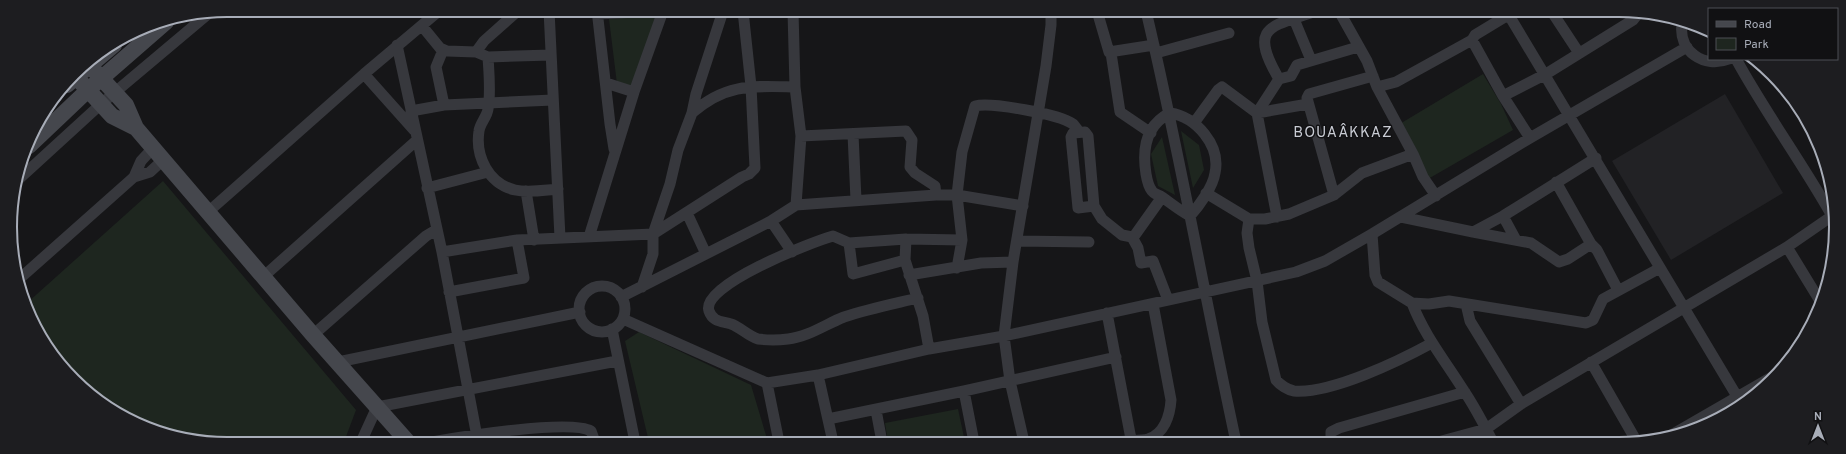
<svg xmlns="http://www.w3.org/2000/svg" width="1846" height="454" viewBox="0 0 1846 454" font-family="Overpass,sans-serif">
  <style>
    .built { fill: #222225 }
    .green { fill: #1e261f }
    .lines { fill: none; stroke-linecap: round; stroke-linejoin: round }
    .street { stroke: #37383d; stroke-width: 11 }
    .secondary { stroke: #45474d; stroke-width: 16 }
    .labels { text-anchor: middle; stroke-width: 3; stroke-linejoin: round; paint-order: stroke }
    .neighbourhood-label { font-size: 15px; letter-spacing: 1px; fill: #c9ccd4; stroke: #111113 }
    .rim { fill: none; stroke: #a8adb8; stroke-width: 2 }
  </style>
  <rect width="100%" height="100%" fill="#161618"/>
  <!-- built -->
  <path class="built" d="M1725,94L1783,193L1671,260L1612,161Z"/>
  <!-- green -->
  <path class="green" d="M658,15L631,88L617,84L609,19Z
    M1483,74L1501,104L1513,130L1428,179L1398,125Z
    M1181,131L1199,145L1204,170L1193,188Z
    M1162,137L1175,195L1158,186L1151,154Z
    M163,181L356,410L344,442H198L119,415L55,359L27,303Z
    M639,332L751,385L768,442H649L625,341Z
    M958,409L965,442H888L885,423Z"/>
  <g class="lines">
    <!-- street -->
    <path class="street" d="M549,10L560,238
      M597,10L610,124L614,149
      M793,11L795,87L801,136L796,205
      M1097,11L1109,52L1154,45
      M1146,11C1180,154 1205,299 1236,442
      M1339,11L1367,61L1377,87L1396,82L1472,40L1475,35L1513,12
      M1507,12L1741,403
      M1552,12L1579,53
      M598,14L658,11
      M1294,19L1311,60
      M1682,24C1678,51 1704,69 1729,59
      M422,26L440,48L447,51L476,52L488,57L551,55
      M1472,40L1503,96L1530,138
      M397,45L442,252L478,442
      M443,50L436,67L444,105
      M476,52L484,41L519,10
      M1111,53L1120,112L1151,133
      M1156,53L1229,33
      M488,57C489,74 491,93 488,109C487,117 480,123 479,131C475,157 489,184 515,190C529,193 544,190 558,189
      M1736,59C1765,112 1801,161 1831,214
      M364,74L414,130
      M1279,79C1248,26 1270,27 1316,11
      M606,83L634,92
      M1377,87L1413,154
      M1503,96L1546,74L1633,20L1637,15V12
      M411,111L444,105L553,100
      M692,113C726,83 753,86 795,87
      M1170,113C1196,117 1221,145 1215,173C1213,187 1199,206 1190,216C1179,210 1172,204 1162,197C1159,195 1154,194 1152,191C1148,186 1147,180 1146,174C1142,149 1146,125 1170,113Z
      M1194,123L1218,90L1222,87L1257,113L1308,104
      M853,134L856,200
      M801,136L906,131L912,140L910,167L915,173L935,186L936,195
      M153,148L141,161L134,177L150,172L163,160
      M19,179L101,104L208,14
      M1556,182L1591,244L1597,250L1618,290
      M427,188L488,172
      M526,191L534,240
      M1206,193L1249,219H1265L1289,214L1334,195L1362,173L1413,154L1423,177L1436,196
      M1334,195L1307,98L1309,94L1373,76
      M1094,206L1078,208L1071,137L1073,133L1085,132L1088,136L1094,206L1102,219L1122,235L1132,237L1135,235L1162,197
      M208,212L364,74L440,10
      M687,213L706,254
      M1503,216L1516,240
      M1277,217L1257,113L1279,79L1291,76L1297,65L1358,47
      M1401,217L1473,232L1503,216L1596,158
      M1249,219L1247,233L1249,248L1257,281L1262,322L1276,380C1280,385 1288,390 1294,391C1331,394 1399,361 1432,343
      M771,221L792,252
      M1473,232L1531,243L1559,262L1568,259L1591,244
      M1372,234L1375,275L1378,282L1412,303
      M589,237L634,92L663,11
      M1132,237L1138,248L1141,263L1153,261L1168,300
      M906,239L905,260L923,316L929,349
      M1018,241L1089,242
      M849,243L853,274L905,260
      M1787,247L1820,301
      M442,252L517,240L653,234L742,177L749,174L755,168L751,86L743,11
      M957,268L962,240
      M909,275L981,263L1013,262
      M263,277L417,140
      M17,281L134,177
      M579 309a23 23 0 1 1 46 0a23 23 0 1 1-46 0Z
      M642,287L653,254V234L670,184L678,150L692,113L696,94L723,11
      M449,292L524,278L517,240
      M621,297L771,221L796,205L936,195H957L1023,206
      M918,298C893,304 868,309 844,317C826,324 808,337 788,339C780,340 766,340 758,339C748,336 740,327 731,324C724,321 713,323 709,311C700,285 812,242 833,236L849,243L906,239L962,240L957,195L962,152L975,106C991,102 1059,114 1073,124C1075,126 1077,129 1079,132
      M1466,304L1470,321L1521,404
      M1107,313L1131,439
      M623,319L767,383L818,375L929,349L1004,336L1296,272L1325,261L1372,234L1530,138L1687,47
      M612,329L635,442
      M313,335L426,236L436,230
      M338,362L580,312
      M1591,362L1637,442
      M818,375L833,442
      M767,383L779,442
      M964,391L974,442
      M876,410L882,442
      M828,419L964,391L1116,357
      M1673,434L1777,374
      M361,442L377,407L617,361
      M432,442C460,437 570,419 591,431L595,442
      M1024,442L1010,381L1004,336L1013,262L1046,66L1051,25V11
      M1119,442C1128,440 1139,441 1148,439C1164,434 1170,416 1171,400L1153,304
      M1331,442V432L1339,428L1465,392
      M1438,442L1486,429L1521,404L1787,247L1832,216
      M1493,442C1484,425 1475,407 1464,391C1446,362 1424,335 1412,303L1429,304L1449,301L1586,323L1593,320L1603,299L1660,268"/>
    <!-- secondary -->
    <path class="secondary" d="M90,66L126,105L136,128L313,335L408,442
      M77,78L112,116L136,128
      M67,85L114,45
      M29,146L88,90L166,22"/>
  </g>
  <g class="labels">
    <!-- neighbourhood labels -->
    <g class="neighbourhood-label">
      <text x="1343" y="137">BOUAÂKKAZ</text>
    </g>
  </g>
  <!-- crop -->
  <path d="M0 0H1846V454H0ZM227 17H1619A210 210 0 0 1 1829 227V227A210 210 0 0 1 1619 437H227A210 210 0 0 1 17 227V227A210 210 0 0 1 227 17Z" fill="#1d1d20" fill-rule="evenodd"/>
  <path class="rim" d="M227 17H1619A210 210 0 0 1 1829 227V227A210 210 0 0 1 1619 437H227A210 210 0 0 1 17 227V227A210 210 0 0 1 227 17Z"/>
  <!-- legend -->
  <rect x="1708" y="8" width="130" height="52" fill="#111113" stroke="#4d4f55"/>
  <rect x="1716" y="21" width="20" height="6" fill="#45474d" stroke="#4d4f55"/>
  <text x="1744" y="28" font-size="12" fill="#a8adb8">Road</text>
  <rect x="1716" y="38" width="20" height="12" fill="#1e261f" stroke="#4d4f55"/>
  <text x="1744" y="48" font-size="12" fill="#a8adb8">Park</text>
  <!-- north arrow -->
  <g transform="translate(1818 426)" stroke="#111113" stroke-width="3" paint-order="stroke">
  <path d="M0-3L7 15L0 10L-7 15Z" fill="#a8adb8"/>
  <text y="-6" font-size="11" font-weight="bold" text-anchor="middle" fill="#a8adb8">N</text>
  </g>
</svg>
